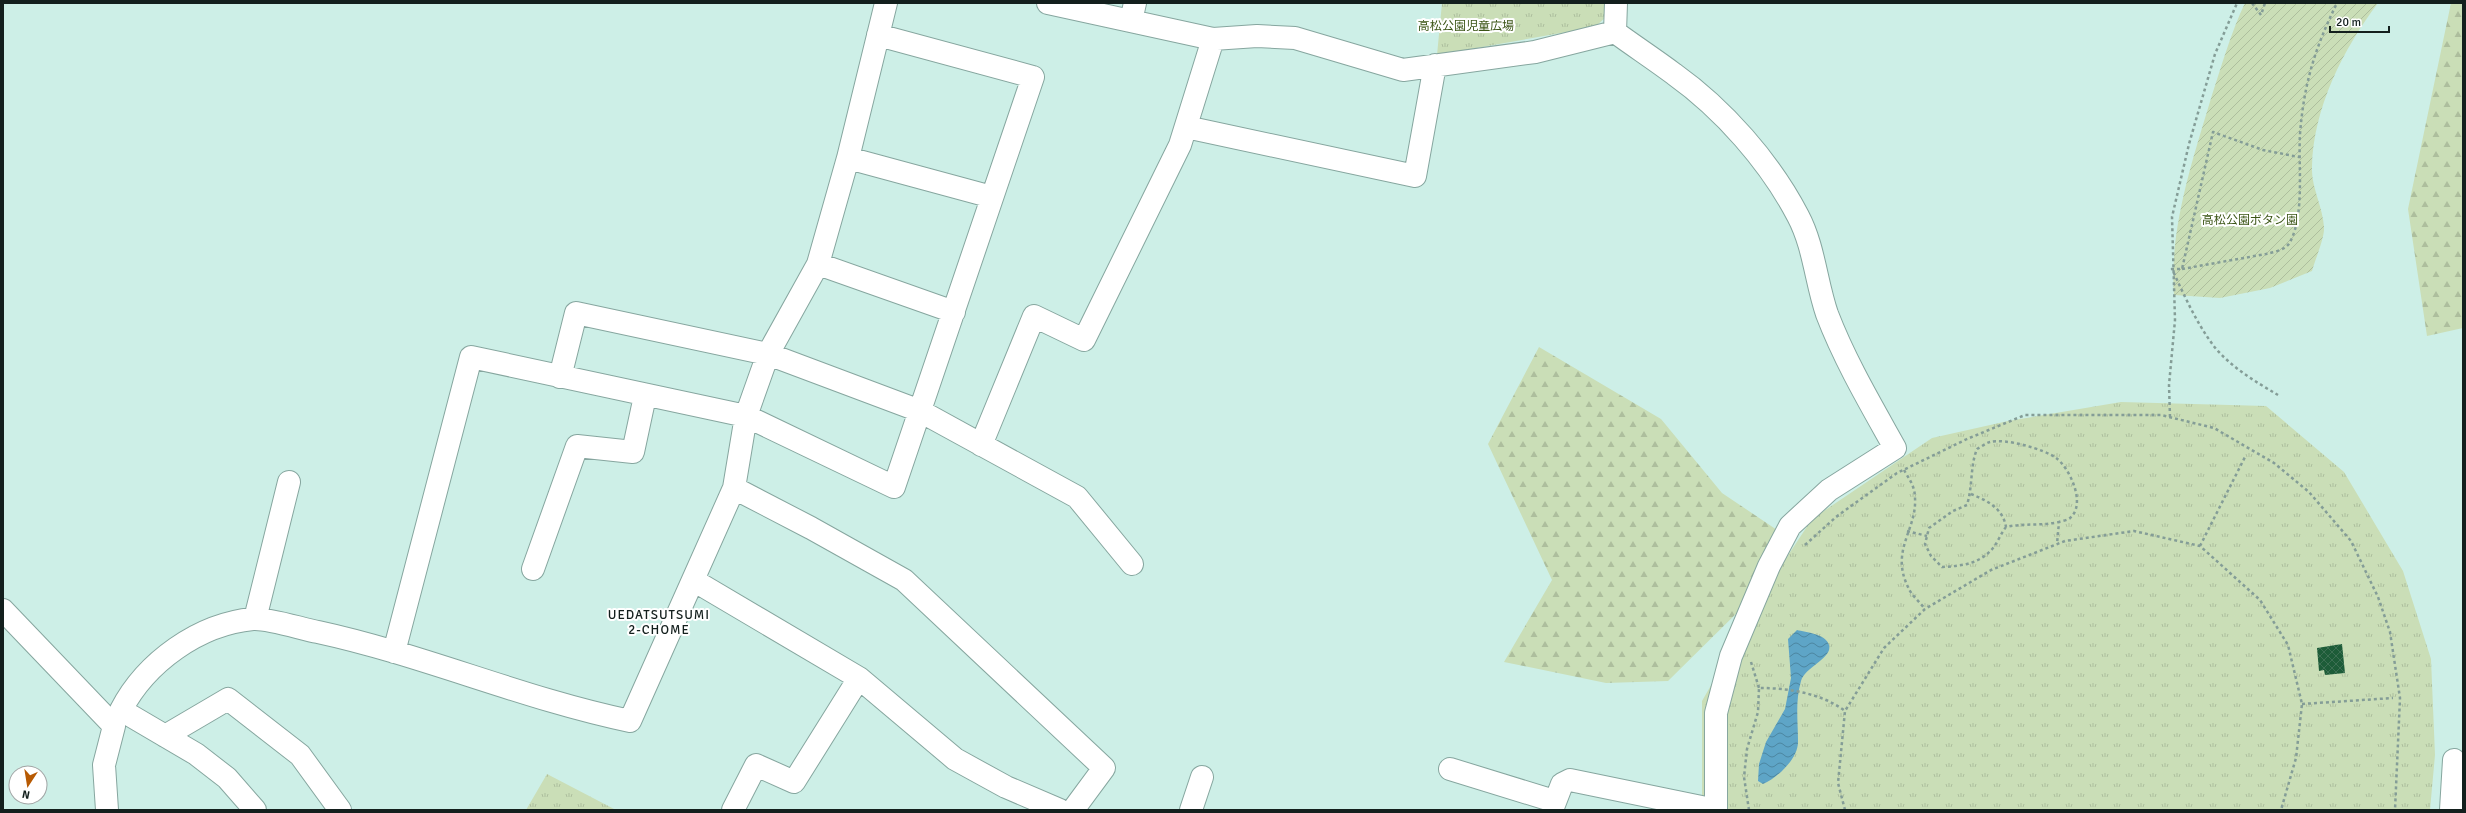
<svg xmlns="http://www.w3.org/2000/svg" width="2466" height="813" viewBox="0 0 2466 813" font-family="Signika,'Noto Sans JP',sans-serif">
  <style>
    .grass { fill: url(#grass-tufts) }
    .forest { fill: url(#forest-firs) }
    .garden { fill: url(#garden-furrows) }
    .water { fill: url(#water-waves) }
    .building { fill: url(#building-cross-hatch) }
    .lines { fill: none; stroke-linecap: round; stroke-linejoin: round }
    .minor-casing { stroke: #86a69f; stroke-width: 24 }
    .path { stroke: #849d97; stroke-width: 2.5; stroke-dasharray: 3 3; stroke-linecap: butt }
    .minor { stroke: #fff; stroke-width: 22 }
    .labels { text-anchor: middle; stroke-width: 4; stroke-linejoin: round; paint-order: stroke }
    .park-label { font-size: 12px; fill: #3a5415; stroke: #fff }
    .neighbourhood-label { font-size: 13px; letter-spacing: 1px; fill: #131f1d; stroke: #fff }
  </style>
  <defs>
    <pattern id="grass-tufts" width="24" height="20" patternUnits="userSpaceOnUse"><rect width="24" height="20" fill="#cadeb7"/><path d="M3 7l-1-3M5 7V3M7 7l1-3M15 17l-1-3M17 17v-4M19 17l1-3" fill="none" stroke="#adbe9d"/></pattern>
    <pattern id="forest-firs" width="22" height="20" patternUnits="userSpaceOnUse"><rect width="22" height="20" fill="#cadeb7"/><path d="M5 1l3.5 6h-7zM16 11l3.5 6h-7z" fill="#adbe9d"/></pattern>
    <pattern id="garden-furrows" width="10" height="10" patternUnits="userSpaceOnUse"><rect width="10" height="10" fill="#cadeb7"/><path d="M-1 1l2-2M0 10L10 0M9 11l2-2" fill="none" stroke="#adbe9d"/></pattern>
    <pattern id="water-waves" width="16" height="10" patternUnits="userSpaceOnUse"><rect width="16" height="10" fill="#5ea5c7"/><path d="M0 5q4-4 8 0t8 0" fill="none" stroke="#4c86a1"/></pattern>
    <pattern id="building-cross-hatch" width="8" height="8" patternUnits="userSpaceOnUse"><rect width="8" height="8" fill="#1d5c38"/><path d="M0 0l8 8M0 8l8-8" fill="none" stroke="#3c6f52"/></pattern>
  </defs>
  <rect width="100%" height="100%" fill="#cdefe7"/>
  <!-- grass -->
  <path class="grass" d="M1442,3H1606L1607,16L1595,27L1437,55Z
    M2121,402L2266,406L2344,472L2403,571L2431,659L2435,755L2430,810H1702V701L1771,581L1812,519L1932,438L2008,421Z
    M547,774L616,810H526Z"/>
  <!-- forest -->
  <path class="forest" d="M2451,3H2463V328L2427,336L2408,209Z
    M1539,347L1661,419L1722,493L1789,538L1745,605L1668,681L1606,683L1504,662L1552,580L1488,444Z"/>
  <!-- garden -->
  <path class="garden" d="M2245,3H2378C2343,49 2313,109 2312,167C2311,187 2323,207 2324,227C2325,237 2315,260 2312,271L2270,288L2220,298L2174,295C2169,228 2193,159 2212,95C2222,65 2231,32 2245,3Z"/>
  <!-- water -->
  <path class="water" d="M1797,630C1806,632 1826,634 1829,645C1833,658 1805,667 1801,681C1795,702 1798,720 1798,742C1798,759 1777,778 1763,784L1758,781L1759,764L1766,742L1785,709L1791,678L1788,639Z"/>
  <!-- building -->
  <path class="building" d="M2342,644L2345,673L2325,675L2324,670L2319,671L2317,648Z"/>
  <g class="lines">
    <defs>
      <path id="minor" d="M1048,3L1213,39L1257,36L1295,38L1403,70L1535,52L1615,32
        M1131,21L1135,3
        M1615,32C1634,46 1654,59 1674,74C1723,109 1770,162 1798,216C1814,246 1816,282 1827,314C1845,361 1871,405 1895,448L1829,490L1790,526L1769,566L1731,656L1716,713V810
        M1615,32L1616,3
        M1186,127L1415,176L1435,65
        M848,158L992,197
        M818,264L954,312
        M560,377L576,313L768,354L920,411L1077,497L1132,564
        M981,445L1034,316L1084,340L1180,145L1213,39
        M734,488L811,528L904,580L1104,768L1073,810
        M533,569L577,446L633,452L645,396
        M693,580L859,678L955,759L1006,787L1060,810
        M3,610L114,726L104,765L107,810
        M255,619L289,482
        M394,652L471,357L746,416L894,487L1033,77L878,35
        M165,736L228,699L300,755L340,810
        M1450,769L1554,801
        M255,810L227,778L196,754L121,710C146,662 199,624 253,619C268,618 302,629 318,632C424,655 524,699 630,721L734,488L746,416L768,354L818,264L848,158L886,3
        M733,810L756,765L794,782L859,678
        M1191,810L1202,777
        M1552,810L1562,784L1570,780L1716,810
        M2451,810L2454,760"/>
    </defs>
    <!-- minor casing -->
    <use href="#minor" class="minor-casing"/>
    <!-- path -->
    <path class="path" d="M2252,3L2261,15L2265,3
      M2182,269L2266,254C2274,252 2286,250 2290,242C2305,214 2298,165 2300,134C2304,83 2315,48 2337,3
      M2278,395C2256,382 2229,366 2213,345C2196,322 2184,295 2172,269H2182L2213,132L2263,150L2299,157
      M2170,417L2169,385L2175,320L2172,217L2189,144L2215,54L2237,3
      M1904,470C1909,479 1915,486 1915,498C1917,530 1890,550 1908,587C1911,595 1920,602 1925,609
      M1971,494C1986,500 2003,508 2006,527C2024,523 2041,526 2059,522
      M2006,527C2001,533 1998,542 1993,548C1980,564 1961,566 1942,567L1931,556L1925,544L1929,528L1953,511L1967,505C1973,485 1970,466 1977,449C1981,447 1986,443 1990,442C2005,438 2044,449 2056,458C2069,467 2087,504 2070,518C2068,520 2062,521 2059,522L2057,544
      M1907,531L1927,536
      M1805,545L1836,517L1897,473L1967,439L2025,415H2161L2214,428L2274,463L2309,492L2351,541L2378,597L2390,632L2400,698L2395,810
      M2200,546L2246,455
      M1751,662L1759,688
      M2302,704L2393,698
      M1749,810L1744,777L1747,749L1758,712L1759,688C1788,688 1821,693 1845,711
      M1845,810L1838,783L1845,711L1884,648L1925,609L1991,570L2065,541L2134,531L2200,546L2260,600L2288,645L2302,704L2296,758L2281,810"/>
    <!-- minor -->
    <use href="#minor" class="minor"/>
  </g>
  <g class="labels">
    <!-- park labels -->
    <g class="park-label">
      <text x="1466" y="30">高松公園児童広場</text>
      <text x="2250" y="224">高松公園ボタン園</text>
    </g>
    <!-- neighbourhood labels -->
    <g class="neighbourhood-label">
      <text x="659" y="619">UEDATSUTSUMI<tspan x="659" dy="15">2-CHOME</tspan></text>
    </g>
  </g>
  <!-- border -->
  <rect width="2466" height="813" fill="none" stroke="#131f1d" stroke-width="8"/>
  <!-- north arrow -->
  <g transform="translate(28 785) rotate(192)"><circle r="19" fill="#ffffff" stroke="#a1a5a5"/>
  <path d="M0-3L7 15L0 10L-7 15Z" fill="#b75a03"/>
  <text y="-6" font-size="11" font-weight="bold" text-anchor="middle" fill="#131f1d">N</text>
  </g>
  <!-- scale -->
  <path d="M2330 26v6h59v-6" fill="none" stroke="#131f1d" stroke-width="2"/>
  <text x="2336" y="26" font-size="12" fill="#131f1d" stroke="#ffffff" stroke-width="3" paint-order="stroke">20 m</text>
</svg>
